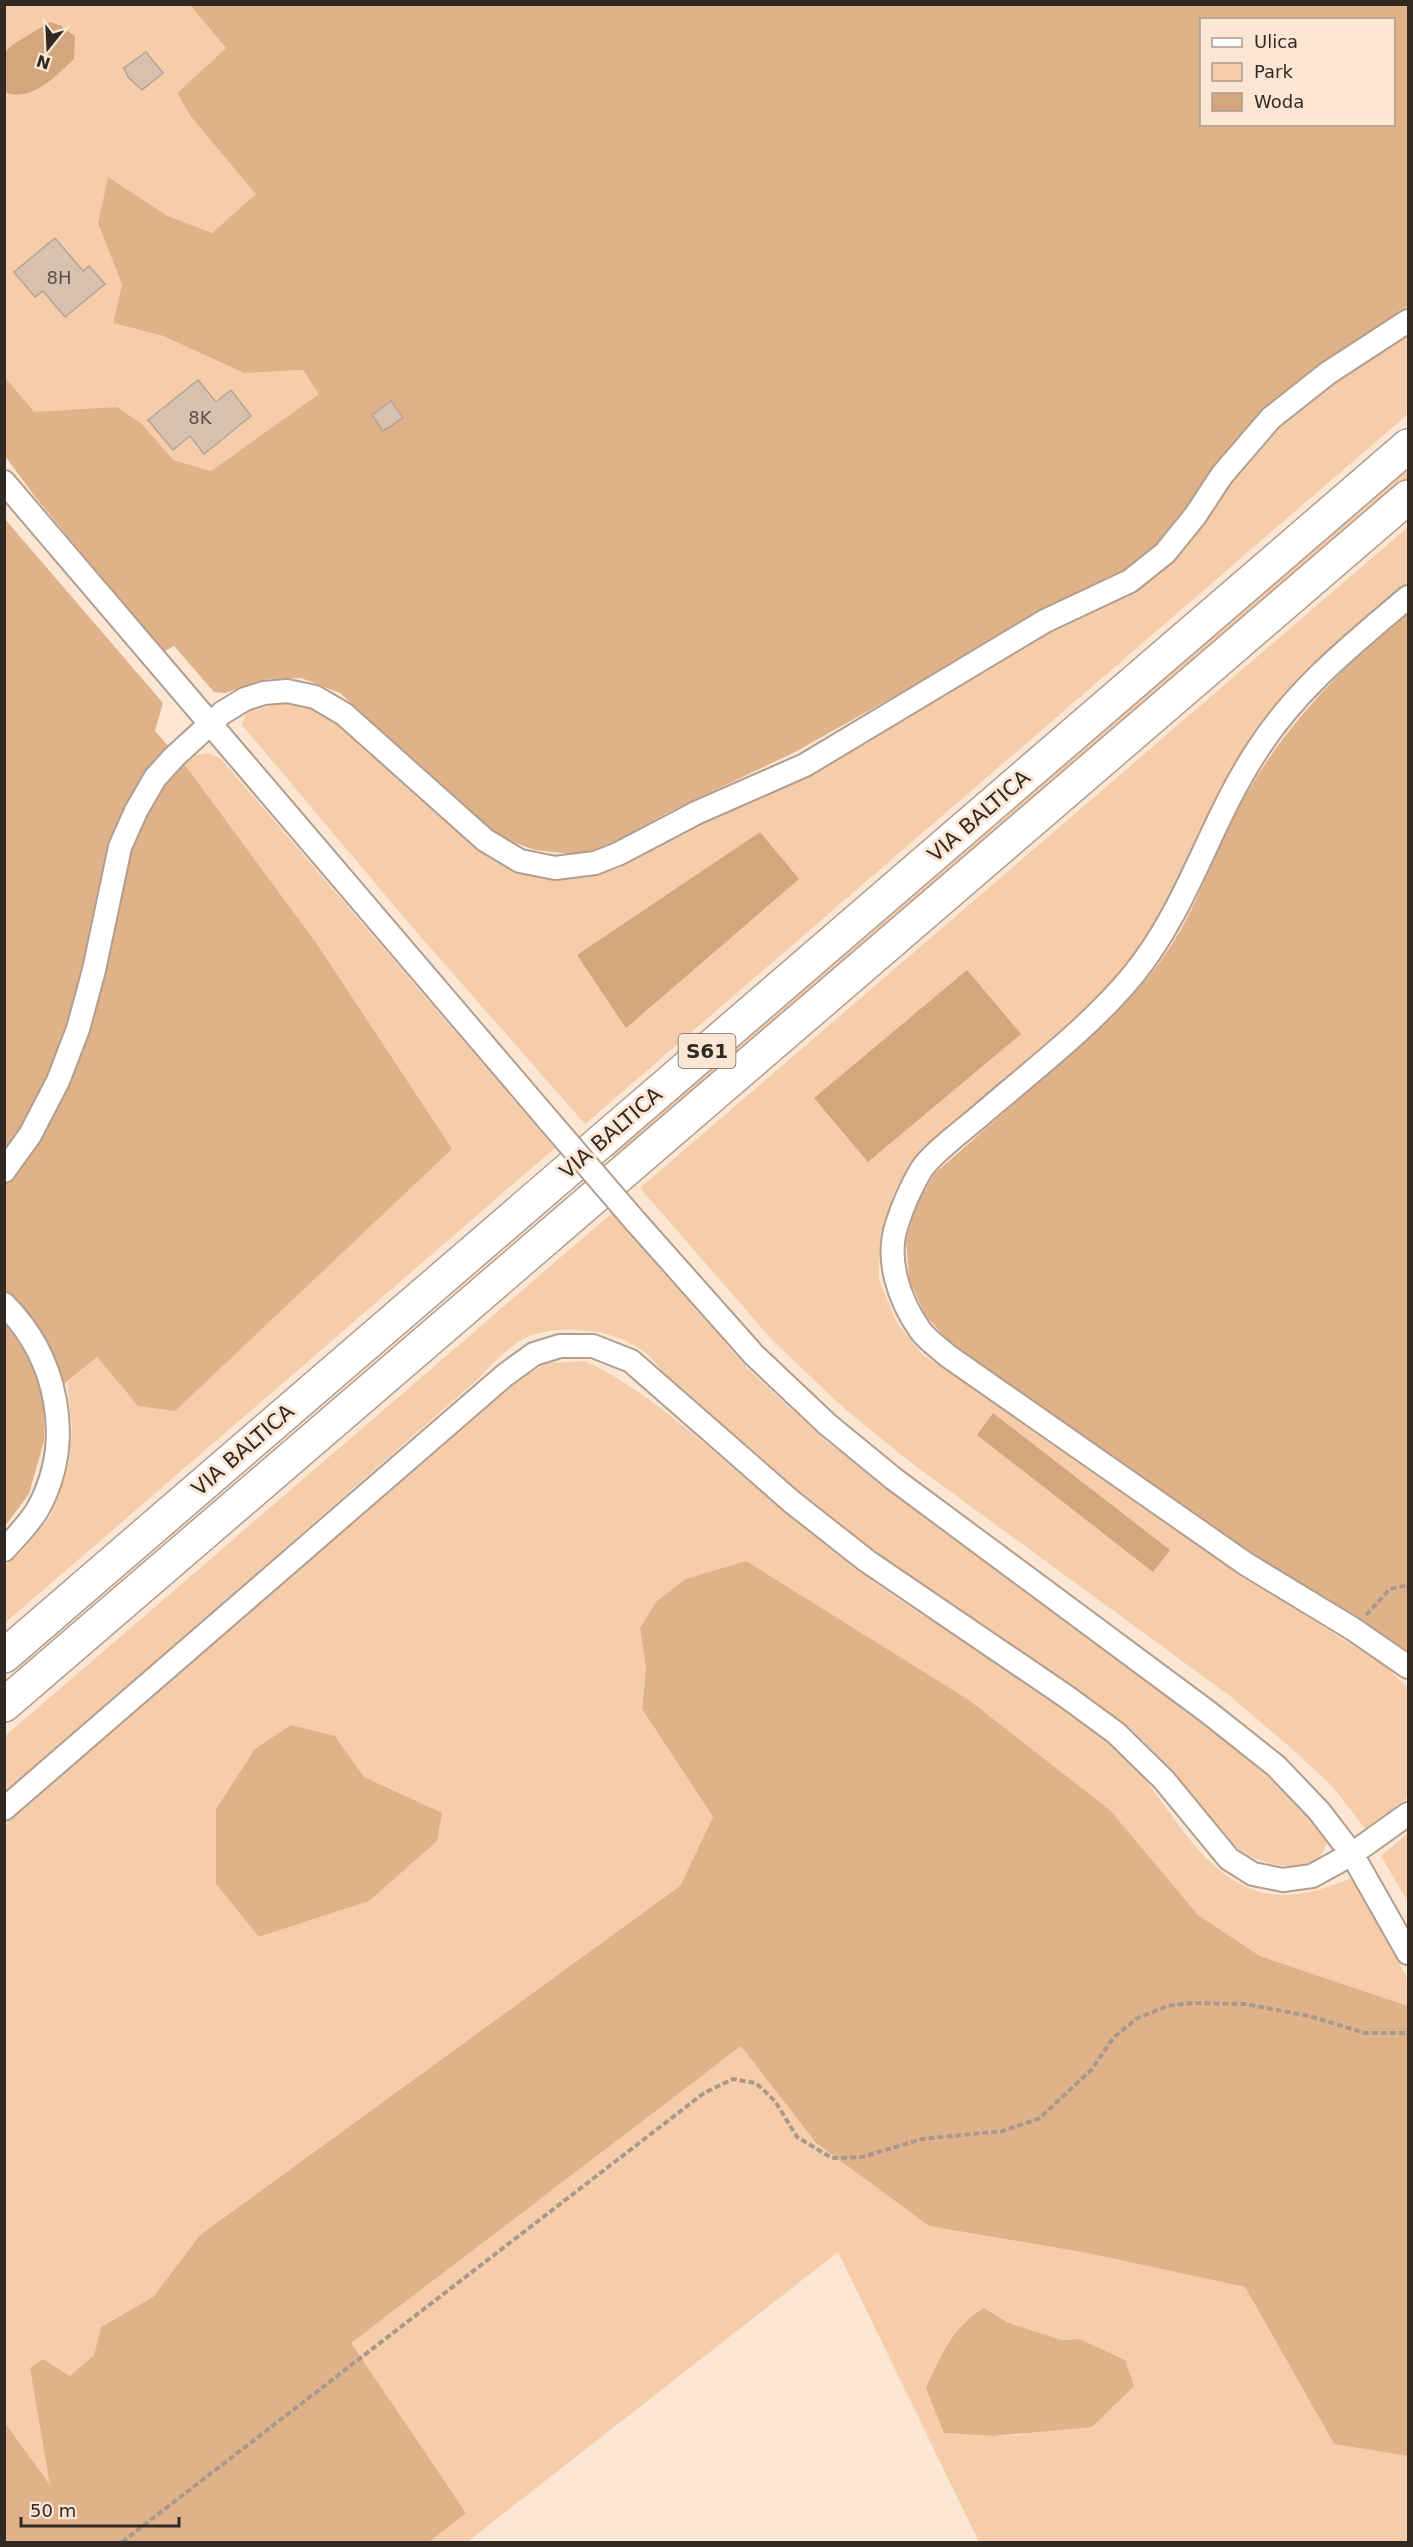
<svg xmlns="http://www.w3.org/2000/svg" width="1413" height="2547" viewBox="0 0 1413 2547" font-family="'DejaVu Sans',sans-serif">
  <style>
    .green { fill: #f6cdaa; fill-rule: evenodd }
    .forest { fill: #e0b28a; fill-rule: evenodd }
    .water { fill: #d3a67e }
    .building { fill: #d7c2b1; stroke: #b6a392; stroke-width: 1.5 }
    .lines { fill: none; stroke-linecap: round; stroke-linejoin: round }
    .minor-casing { stroke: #b29e8e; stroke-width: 26 }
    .highway-casing { stroke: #b29e8e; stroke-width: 36 }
    .path { stroke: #a8998b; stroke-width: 4; stroke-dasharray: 6 3; stroke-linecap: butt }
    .minor { stroke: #fff; stroke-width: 22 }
    .highway { stroke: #fff; stroke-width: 33 }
    .minor-bridge-casing { stroke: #b29e8e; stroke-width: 26; stroke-linecap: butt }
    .minor-bridge { stroke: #fff; stroke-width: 22 }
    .labels { text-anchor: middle; stroke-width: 6; stroke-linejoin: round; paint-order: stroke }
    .number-label { font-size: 18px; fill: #5a4f46 }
    .shield { fill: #fbe6d4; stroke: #6e6258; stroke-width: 1.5 }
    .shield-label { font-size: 20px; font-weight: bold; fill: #312923 }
    .street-label { font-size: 21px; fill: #312923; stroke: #fbe6d4 }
  </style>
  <rect width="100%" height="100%" fill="#fbe6d4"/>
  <!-- green -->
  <path class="green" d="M4,5H190L226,48L177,93L191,117L257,194L212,233L168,216L108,177L98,223L122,285L113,323L163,336L244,373L303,370L320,394L211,471L173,461L142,424L117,407L34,413L5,377Z
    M1408,332V414L585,1124L412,927L242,725L246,712L283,703L307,707L336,721L465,839L497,863L541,875L580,877L617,869L664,842L745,803L811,776L1047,628L1230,479L1278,424L1334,380Z
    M1408,462V479L616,1160L609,1152Z
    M1408,527V583L1351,630L1299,680L1258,733L1189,856L1158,920L1125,967L1092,1006L913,1160L895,1190L880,1236L879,1280L897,1323L923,1355L969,1385L1206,1552L1385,1666L1408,1688V1797L1367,1831L1331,1785L1291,1748L1230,1696L910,1462L845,1409L773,1341L640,1188Z
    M208,753L220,758L555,1148L5,1623V1566L23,1550L51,1515L69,1463L72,1426L67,1383L97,1357L138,1406L317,944L185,765L195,755Z
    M612,1213L747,1368L827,1442L1206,1725C1251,1761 1293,1795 1327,1842C1325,1846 1324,1852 1321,1855C1303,1876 1256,1863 1238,1849C1229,1843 1222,1833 1215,1825L802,1496L665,1374C659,1368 653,1359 646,1353C617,1331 572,1324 536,1334C515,1339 492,1364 478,1379L5,1793L4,1737Z
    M585,1361C639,1387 681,1424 726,1462C771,1501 817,1539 864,1575C948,1637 1054,1688 1128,1761C1170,1802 1195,1869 1254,1890C1288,1902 1321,1890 1352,1878L1408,1979V2006L1260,1956L1198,1915L1110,1810L969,1700L746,1562L686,1579L640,1628L646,1668L642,1709L713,1817L680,1886L200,2235L153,2297L101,2327L94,2355L70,2376L43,2359L50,2487L5,2423L4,1826L511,1384L547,1363ZM335,1736L364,1777L441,1813L369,1901L260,1937L216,1884V1809Z
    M1408,1833V1902L1381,1856Z
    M741,2046L816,2143L929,2226L1087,2253L1245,2287L1334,2444L1408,2456V2542H979L838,2252L467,2542H429L466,2513L350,2343ZM984,2308L1009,2323L1062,2340L1080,2339L1125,2360L1021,2435L994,2436L944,2433Z"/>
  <!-- forest -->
  <path class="forest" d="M190,5H1408V306L1324,363L1261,412L1215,467L1189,510L1159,547L1118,578L1036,617L795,752L665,814L606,848L571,854L535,850L503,838L478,821L340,693L301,678L267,679L225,693L214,692L174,646L163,652L36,498L5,456V377L34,412L117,407L142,424L173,460L211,471L319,394L303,370L244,373L163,336L113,323L122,285L98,223L108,177L168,216L212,233L256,194L191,117L177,93L226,48ZM1202,20H1394V124H1202Z
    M4,518L163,703L155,731L185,765L317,944L452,1149L175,1411L138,1406L97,1357L45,1400L44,1441L29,1494L5,1526Z
    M1408,611V1654L1252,1556L953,1346L925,1315L909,1279L906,1240L916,1206L934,1174C973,1140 1011,1106 1050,1072C1095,1033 1140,995 1172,944C1197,906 1210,862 1231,822C1273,738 1337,671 1408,611Z
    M746,1561L969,1700L1110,1810L1198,1915L1260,1956L1408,2006V2456L1334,2444L1245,2287L1087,2253L929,2226L816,2143L741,2046L351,2343L466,2513L429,2542H5V2423L50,2485L30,2368L43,2359L70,2376L94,2355L101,2327L153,2297L200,2235L680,1886L713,1817L642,1709L646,1668L640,1628L657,1601L686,1579Z
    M291,1725L335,1736L364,1777L442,1813L437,1841L369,1901L259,1937L216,1884V1809L255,1749Z
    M984,2308L1009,2323L1062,2340L1080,2339L1125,2360L1134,2386L1092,2427L994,2436L944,2433L926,2388C941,2356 952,2327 984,2308Z"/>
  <!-- water -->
  <path class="water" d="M50,22L61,26L75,36L74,59C56,76 31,103 5,92V52L12,45Z
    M760,832L799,879L626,1028L577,955Z
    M967,970L1021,1034L868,1162L814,1098Z
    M993,1413L1170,1550L1153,1572L977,1435Z"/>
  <!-- building -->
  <path class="building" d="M146,52L163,73L142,90L128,77L124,68Z
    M55,238L83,271L89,266L105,284L65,317L43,291L35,297L14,272Z
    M198,380L216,402L231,390L251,416L204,454L190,436L173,450L148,420Z
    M391,401L403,418L383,431L372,415Z"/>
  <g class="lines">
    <defs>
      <path id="minor" d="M4,482L550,1122
        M1408,597C1354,643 1297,688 1258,749C1210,821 1188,908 1133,975C1090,1027 1033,1070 982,1114C965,1129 933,1152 921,1170C911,1187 903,1205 897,1224C885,1259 899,1300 920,1330C927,1340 939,1348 948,1356L1246,1564L1353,1629L1408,1667
        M4,1171L30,1135L58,1081L78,1029L94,970L120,847L136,811L155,778L174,757L222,713L245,699L264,693L287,691L315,697L344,714L485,840L520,861L555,868L595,863L618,854L696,813L805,765L1045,621L1130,581L1165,553L1195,516L1222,475L1271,418L1328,373L1408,321
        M636,1222L754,1355L827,1424L894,1479L1208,1712L1276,1766L1319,1811L1352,1854L1408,1953
        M4,1304C57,1357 75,1439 39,1507C31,1522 16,1537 4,1550
        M4,1809L505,1375L534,1354L560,1346H593L631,1361L792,1502L867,1561L1067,1697L1116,1733L1164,1780L1229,1859L1253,1874L1283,1880L1312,1876L1352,1854L1408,1814"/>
      <path id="highway" d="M4,1656L1408,446
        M4,1705L1408,497"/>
    </defs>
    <!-- minor casing -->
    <use href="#minor" class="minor-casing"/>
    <!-- highway casing -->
    <use href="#highway" class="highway-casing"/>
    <!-- path -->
    <path class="path" d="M1366,1615L1390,1589L1408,1585
      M122,2542L704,2093L733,2079L756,2083L775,2101L797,2137L832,2158L862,2157L922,2139L1003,2131L1040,2118L1092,2069L1114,2037L1136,2019L1167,2006L1193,2003L1245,2004L1309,2016L1365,2033H1408"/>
    <!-- minor -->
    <use href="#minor" class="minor"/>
    <!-- highway -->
    <use href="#highway" class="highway"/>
    <defs>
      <path id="minor-bridge" d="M550,1122L636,1222"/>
    </defs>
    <!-- minor-bridge casing -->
    <use href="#minor-bridge" class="minor-bridge-casing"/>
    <!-- minor-bridge -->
    <use href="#minor-bridge" class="minor-bridge"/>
  </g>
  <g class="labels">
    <!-- number labels -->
    <g class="number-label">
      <text x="59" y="284">8H</text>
      <text x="200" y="424">8K</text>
    </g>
    <!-- shield labels -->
    <rect class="shield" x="678.5" y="1034" width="57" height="34" rx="4.5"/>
    <g class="shield-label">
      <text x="707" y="1058">S61</text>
    </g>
    <!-- street labels -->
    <g class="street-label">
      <text transform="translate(979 816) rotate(-41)" y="7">VIA BALTICA</text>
      <text transform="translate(611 1133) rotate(-41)" y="7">VIA BALTICA</text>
      <text transform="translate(243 1450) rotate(-41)" y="7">VIA BALTICA</text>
    </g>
  </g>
  <!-- border -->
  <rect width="1413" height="2547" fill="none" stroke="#312923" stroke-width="12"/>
  <!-- legend -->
  <rect x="1200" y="18" width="195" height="108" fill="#fbe6d4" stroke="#aa9a8d" stroke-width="1.5"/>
  <rect x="1212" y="38" width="30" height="9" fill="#ffffff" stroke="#aa9a8d" stroke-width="1.5"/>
  <text x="1254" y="48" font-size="18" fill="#312923">Ulica</text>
  <rect x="1212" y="63" width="30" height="18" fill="#f6cdaa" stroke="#aa9a8d" stroke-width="1.5"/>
  <text x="1254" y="78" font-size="18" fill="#312923">Park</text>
  <rect x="1212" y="93" width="30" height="18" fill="#d3a67e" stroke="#aa9a8d" stroke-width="1.5"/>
  <text x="1254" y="108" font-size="18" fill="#312923">Woda</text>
  <!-- north arrow -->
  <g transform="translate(48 48) rotate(198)" stroke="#fbe6d4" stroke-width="4.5" paint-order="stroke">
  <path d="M0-4.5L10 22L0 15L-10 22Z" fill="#312923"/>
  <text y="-9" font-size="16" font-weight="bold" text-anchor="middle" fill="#312923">N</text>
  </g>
  <!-- scale -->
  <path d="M21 2517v9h158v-9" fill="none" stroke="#312923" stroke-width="3"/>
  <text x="30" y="2517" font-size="18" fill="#312923" stroke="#fbe6d4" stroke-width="4.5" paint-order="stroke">50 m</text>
</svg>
